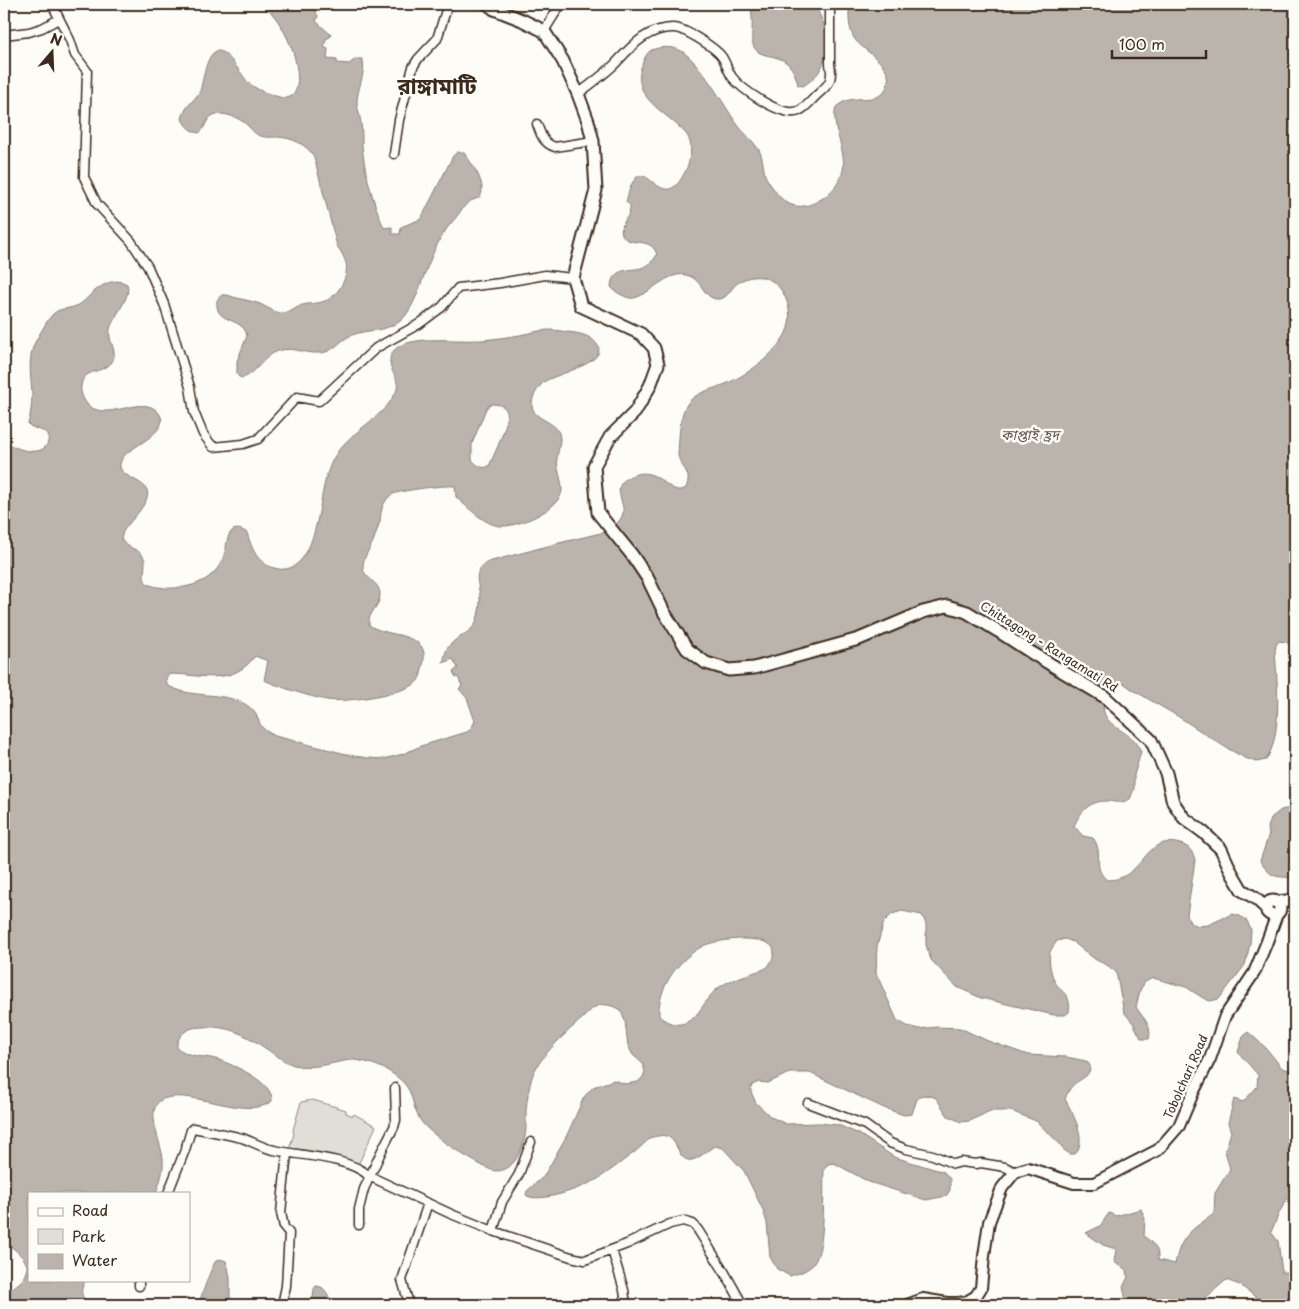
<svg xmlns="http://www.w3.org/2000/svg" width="1299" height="1309" viewBox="0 0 1299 1309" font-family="'Playpen Sans','Noto Sans Bengali',sans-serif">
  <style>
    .green { fill: #e1ded7; stroke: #8e847a }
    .water { fill: #bbb4ad; stroke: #887d74; fill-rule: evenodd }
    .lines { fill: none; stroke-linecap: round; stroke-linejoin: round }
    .minor-casing { stroke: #3b2a1e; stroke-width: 11 }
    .major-casing { stroke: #3b2a1e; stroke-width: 14 }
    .highway-casing { stroke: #3b2a1e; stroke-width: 15 }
    .minor { stroke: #fdfcf7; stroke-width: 8 }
    .major { stroke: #fdfcf7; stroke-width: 10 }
    .highway { stroke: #fdfcf7; stroke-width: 11 }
    .labels { text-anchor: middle; stroke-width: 5; stroke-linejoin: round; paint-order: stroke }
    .street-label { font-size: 12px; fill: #3b2a1e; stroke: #fdfcf7 }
    .water-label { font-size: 14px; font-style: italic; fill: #615349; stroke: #fdfcf7 }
    .town-label { font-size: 22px; font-weight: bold; fill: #3b2a1e; stroke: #fdfcf7 }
  </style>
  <rect width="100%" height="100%" fill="#fdfcf7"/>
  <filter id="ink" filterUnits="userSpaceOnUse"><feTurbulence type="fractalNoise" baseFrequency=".02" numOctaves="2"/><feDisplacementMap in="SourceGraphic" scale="10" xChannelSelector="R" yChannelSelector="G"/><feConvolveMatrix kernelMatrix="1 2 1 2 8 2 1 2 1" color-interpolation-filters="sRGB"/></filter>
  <g filter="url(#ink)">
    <!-- green -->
    <path class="green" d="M313,1100L346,1110V1113L353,1116L354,1114L376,1126L358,1165L326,1156L289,1149L294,1134L293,1130L301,1102Z"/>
    <!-- water -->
    <path class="water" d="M262,4H311L318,16L316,21L331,35L330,37L326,39L324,47L328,49L327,59L337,60V63L349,64L356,59H362C368,68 356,91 357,104C358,110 360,116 361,123C362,131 362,138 362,146C365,174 373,202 384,228L392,227V234H400L401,227L421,219L453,156L457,152L464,153C471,162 483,179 482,190C482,200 475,198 469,202C463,206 458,216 452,222C439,237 431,257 424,276C419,289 411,314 399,322C384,332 367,329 352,335C339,340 334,353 319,353C305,354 293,346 278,351C263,356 257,373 243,378L239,377L237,374V361L247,336C246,332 245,329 241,326C233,319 217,319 217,305C216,300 218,298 222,295H227C238,299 249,300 260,304C267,307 273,312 281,313C289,314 295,308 302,305C310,303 318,304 325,301C338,296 349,277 346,263C344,257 341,251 337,246L314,157C307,144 292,138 278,137C271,137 264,138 258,135C254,133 252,130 249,127C242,119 228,113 217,114C205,116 207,128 199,133C190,131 186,127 182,119C185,105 194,102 200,91C203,82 206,53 217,51C227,49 242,76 248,82C256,90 268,94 279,97C308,105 296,57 290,44C283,28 275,14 262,4Z
      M750,4H814C819,14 826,25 827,36C828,40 827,45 827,48C824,67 819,76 803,86L798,85C790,46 762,63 754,47C750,39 753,28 752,19C752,14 751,9 750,4Z
      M849,4H1295V653L1287,642L1279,641L1276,645L1275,651C1277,681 1283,734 1266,760L1256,762L1245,758L1225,747L1179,717L1133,690L1125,684L1122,683C1114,687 1106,694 1104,703C1099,723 1125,730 1135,741C1138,744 1139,748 1141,752L1134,775V789L1130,799C1120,804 1117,802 1107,801C1089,801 1081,811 1074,826L1083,836L1093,838C1105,854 1091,867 1107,880C1115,880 1122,878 1129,873C1147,860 1152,836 1180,844C1189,846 1193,852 1195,860L1187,915L1190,923L1199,926L1208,925L1232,914L1240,916L1247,921L1251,930L1250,944L1245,965L1219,999L1210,1001L1203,998L1186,987L1153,978L1145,982L1140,990L1136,1007C1142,1017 1153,1026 1149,1039H1143L1141,1038L1133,1023L1124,1012L1116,972L1107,965L1096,960L1073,942L1065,939L1057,941C1055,944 1051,949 1050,952C1048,959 1051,974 1054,980C1060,993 1072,993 1069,1012L1065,1015H1054L981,998L957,987L931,960L926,945V924L922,915L902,911L892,914L884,922L877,946L876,973L897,1020L907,1026L919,1029L937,1027L960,1028L988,1041L1028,1055L1066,1057L1086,1061L1090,1065C1091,1077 1081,1078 1073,1085C1069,1089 1067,1094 1065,1099C1073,1114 1088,1140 1075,1154H1070L1064,1150L1060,1144L1036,1121L1011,1111H990L970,1121L961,1122L948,1116L936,1098L931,1096L923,1095L917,1099L912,1114L904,1115L884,1108L810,1073H789L768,1083L759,1082L754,1084L751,1087V1092L756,1103L771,1117L786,1124L819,1123L838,1125L859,1134L894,1157L944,1172L950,1179V1190L946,1196L926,1200L869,1182L834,1163L828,1164L824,1169C823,1191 826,1247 814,1263C808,1271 799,1273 790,1276L777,1269L770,1257L767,1223L763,1210L744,1171L723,1148L715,1146C707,1150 700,1158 692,1160C675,1163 680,1131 658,1136C657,1136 652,1137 651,1138C646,1141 641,1147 636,1151C624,1160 609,1172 596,1180C581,1188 543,1203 527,1196L526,1194L527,1191L544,1176L567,1135L584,1097L593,1087L614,1080L625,1084L638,1082L643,1077L645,1072L643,1064L633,1055L628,1046L625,1021L620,1009C612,1006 603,1002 595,1007C591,1009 587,1014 584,1017C568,1031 539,1056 532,1077C529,1087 527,1099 526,1110C526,1123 527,1135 522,1147C517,1162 505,1176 489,1169C472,1161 427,1134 419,1118C409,1098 415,1089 393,1074C383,1067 367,1061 354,1060C349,1060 344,1061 339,1062C325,1065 309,1069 294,1065C282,1061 273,1053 262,1046C245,1034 227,1026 206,1027C200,1027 193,1027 188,1030C181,1033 176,1041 177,1048C182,1051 187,1054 192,1055C200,1057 210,1057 219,1060C233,1065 274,1082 272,1101C248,1121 192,1088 163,1099C143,1107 162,1144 163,1159C164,1171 160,1182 156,1193H29V1280H86C79,1290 81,1297 89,1305H4V1292C14,1288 32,1277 26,1263C22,1254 11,1247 4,1240V440C15,451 52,461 48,434C42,429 32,429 28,424C31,414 32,404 32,393C31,378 28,363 33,347C35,341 39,336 42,330C45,325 48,319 53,314C61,306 74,311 84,301C95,290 111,275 127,284C132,297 114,315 110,329C107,340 119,352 112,362C103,374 83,368 81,386C80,392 83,399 87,404C106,424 142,393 158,412C174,429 133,446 125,455C107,475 142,478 147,490C152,502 128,522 123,532C122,533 122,538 121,539C126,549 140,548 144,558C147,565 142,574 145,581C149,587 160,587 166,588C191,589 216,581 224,555C227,548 226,535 233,530C238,528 243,530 247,533C252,549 257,563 274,568C312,579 318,514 323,491C325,480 328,469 333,459C347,432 381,421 395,394C402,381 391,374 390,362C389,344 413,341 426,340C445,339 463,341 482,340C495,339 507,337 520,335C530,333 540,330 549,330C558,330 567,332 575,333C582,334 589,336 594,341C617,362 553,374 544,382C538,387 532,397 532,404C532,419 552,420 558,431C563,439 557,451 557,460C557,470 562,479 562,490C561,509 517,528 499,526C485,524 471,510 460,501L456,497L455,486C443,485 404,490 393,494C389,496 387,499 385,502C381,508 381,514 380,521C378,527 376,533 374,539C371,548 362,558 363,568C364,578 379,582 380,593C381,607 367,612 369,625C382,635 411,633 421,646C426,652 424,662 422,669C421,676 419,681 413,685C400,694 343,703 327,700C307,696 283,688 264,680L268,661L255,656C233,686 203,675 172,674L168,675L166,678L167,685C190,699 218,691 243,703C249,706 255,711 257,717C259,719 259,722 260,724C263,730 270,733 275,736L354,756L368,758L384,759L403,754L421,746L467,732L471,729L475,721L467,698L459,689L462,686L458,677H456L453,672L458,668L453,659L443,663C445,656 445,650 450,645C458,635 474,633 477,619C479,613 480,606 480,600C480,584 470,572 488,562L559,543L605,532C612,528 621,522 623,513C625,500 609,486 631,476C659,463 669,499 686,488C693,471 681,470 678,455C679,442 679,417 686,406C693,392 715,389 728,383C750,373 784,349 789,324C793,303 778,273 753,277C749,277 743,279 739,282C732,286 727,299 720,299C700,301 704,271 677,275C661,278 648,295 634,298C629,299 624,296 620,294C616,292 614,290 611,287C612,268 628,271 641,268C648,266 653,261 657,255C652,235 627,248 622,234C618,225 632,216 630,205L626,202C628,195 630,184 636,178C649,165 664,212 684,174C690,163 694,146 687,135C684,131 679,127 676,124C659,109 633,94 641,68C643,62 645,55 650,51C658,46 675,46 683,52C702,65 723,104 737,124C743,133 753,140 759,150C763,157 763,167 765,175C767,180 770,184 773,188C783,204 796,211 814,203C827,197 837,188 842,174C849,152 830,129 836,107C840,104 844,101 849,100C861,97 878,102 885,90C900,67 863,52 854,38C848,27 849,16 849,4ZM492,404C497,404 504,405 506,410C512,418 493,457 489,466C482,470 477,465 472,460V444L485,411L487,407ZM739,939C750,939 780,939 773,957C771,962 769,967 764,969C760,971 754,972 750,974C739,977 728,981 718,988C706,997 700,1016 687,1022C677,1027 667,1023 659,1016C657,987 680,957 705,945C716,941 728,940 739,939Z
      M1295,807V878C1274,876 1272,879 1260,861L1269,834L1268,827L1272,817L1281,810Z
      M1248,1032L1266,1048L1282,1068L1289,1070L1295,1065V1193H1291L1280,1211L1271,1232L1278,1241L1282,1272L1295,1273V1305H1264L1262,1302L1240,1285L1226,1280L1201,1302L1199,1305H1120L1126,1300L1123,1287L1128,1277L1127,1270L1114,1262L1116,1249L1103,1245L1086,1233L1100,1226L1109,1213L1116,1216L1141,1209L1145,1219L1144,1236C1153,1244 1159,1247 1158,1260L1175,1264C1181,1235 1191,1230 1214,1214L1215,1193L1230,1169L1225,1151L1231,1132L1228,1123L1234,1099L1243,1102L1257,1087L1258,1075L1238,1052L1243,1037Z
      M220,1259L226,1261L228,1267L230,1278V1305H198C201,1298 212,1264 216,1261C218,1260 219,1260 220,1259Z
      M316,1286C326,1286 329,1297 332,1305H312L314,1289Z"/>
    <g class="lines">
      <defs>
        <path id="minor" d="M54,4V8L70,40L75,55L87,71L84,177L97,204L131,241L148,267L164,304L180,355L190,387L194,412L203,434L213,447L243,444L258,439L297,397L319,401L376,348L419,324L442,307L458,288L500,283L545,275L573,278
          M544,31L561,4
          M4,35L29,32L42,28L59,19
          M578,94C590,85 603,75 614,65C630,48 647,27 674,28C684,28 716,48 722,57C726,63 728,71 732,77C742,90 778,114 794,112C803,112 812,99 818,94C830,84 833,79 830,64V8
          M537,124C541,135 543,143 555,147L593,141
          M394,154L399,120L413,67L418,59L437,39L448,4
          M808,1103L865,1125L890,1143L906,1149L933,1155L954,1164L961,1162L976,1164L981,1163L1005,1167L1015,1172
          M168,1193L185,1150L191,1130L193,1128C209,1131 226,1134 242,1138C253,1142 263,1148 274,1150C301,1156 349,1157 369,1176L451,1214L493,1231L571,1257L585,1260L627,1244L670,1224L683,1221L693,1224L698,1230L725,1273L743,1305
          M359,1225V1209L364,1189L382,1150L394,1127L396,1120L395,1088
          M493,1231L502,1202L519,1174L531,1142
          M612,1250L624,1290L626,1305
          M139,1286V1280
          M409,1304L402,1280L428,1203
          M282,1305L286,1286L289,1233L284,1227L281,1213L287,1153"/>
        <path id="major" d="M907,1305L923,1299L947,1303H958L968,1301L976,1296L981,1288L984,1256L989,1222L1002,1188L1015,1172L1028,1168L1074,1183H1094L1158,1150L1179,1126L1193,1093L1210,1059L1225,1016L1254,973L1266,944L1277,914"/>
        <path id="highway" d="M488,4L494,9L522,20L544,31L563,61L578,94L588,121L593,141L596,190L573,278L581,306L641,334L654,348L658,364L650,386L635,412L610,437L594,466L598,513L632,555L648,579L664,612L687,649L706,663L729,670L754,668L859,639L923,612L947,606L967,612L998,631L1032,653L1105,697L1151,740L1166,773L1173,802L1184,818L1203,832L1221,849L1232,873L1242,890L1255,898L1266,908
          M1266 908a7 7 0 1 1 14 0a7 7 0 1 1-14 0Z
          M1277,902L1295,900"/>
      </defs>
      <!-- minor casing -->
      <use href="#minor" class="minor-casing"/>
      <!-- major casing -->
      <use href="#major" class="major-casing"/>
      <!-- highway casing -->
      <use href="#highway" class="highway-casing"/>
      <!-- minor -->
      <use href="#minor" class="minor"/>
      <!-- major -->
      <use href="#major" class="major"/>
      <!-- highway -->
      <use href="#highway" class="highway"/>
    </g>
  </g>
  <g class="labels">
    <!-- street labels -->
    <g class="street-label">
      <text transform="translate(1049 647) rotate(32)" y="4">Chittagong - Rangamati Rd</text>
      <text transform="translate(1186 1077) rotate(-66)" y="4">Tobolchari Road</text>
    </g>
    <!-- water labels -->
    <g class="water-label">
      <text x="1030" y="440">কাপ্তাই হ্রদ</text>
    </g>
    <!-- town labels -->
    <g class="town-label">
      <text x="437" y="94">রাঙ্গামাটি</text>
    </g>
  </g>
  <!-- margin -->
  <rect width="1299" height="1309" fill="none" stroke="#fdfcf7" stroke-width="20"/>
  <rect x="10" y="10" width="1279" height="1289" fill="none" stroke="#3b2a1e" stroke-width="2" filter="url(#ink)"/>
  <!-- legend -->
  <rect x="28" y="1192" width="162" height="90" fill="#fdfcf7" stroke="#afa8a0"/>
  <rect x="38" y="1208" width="25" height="8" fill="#fdfcf7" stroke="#afa8a0"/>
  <text x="72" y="1216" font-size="15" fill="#3b2a1e">Road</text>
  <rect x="38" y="1229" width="25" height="15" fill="#e1ded7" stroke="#afa8a0"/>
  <text x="72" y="1242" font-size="15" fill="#3b2a1e">Park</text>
  <rect x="38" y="1254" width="25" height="15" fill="#bbb4ad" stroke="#afa8a0"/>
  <text x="72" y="1266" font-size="15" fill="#3b2a1e">Water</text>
  <!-- north arrow -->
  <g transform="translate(52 52) rotate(19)" stroke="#fdfcf7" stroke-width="4" paint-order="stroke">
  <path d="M0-4L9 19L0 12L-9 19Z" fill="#3b2a1e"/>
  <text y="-8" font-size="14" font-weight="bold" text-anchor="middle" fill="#3b2a1e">N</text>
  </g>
  <!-- scale -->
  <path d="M1112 50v8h94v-8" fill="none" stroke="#3b2a1e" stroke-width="2.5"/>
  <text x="1119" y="50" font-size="15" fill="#3b2a1e" stroke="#fdfcf7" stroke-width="4" paint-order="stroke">100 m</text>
</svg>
